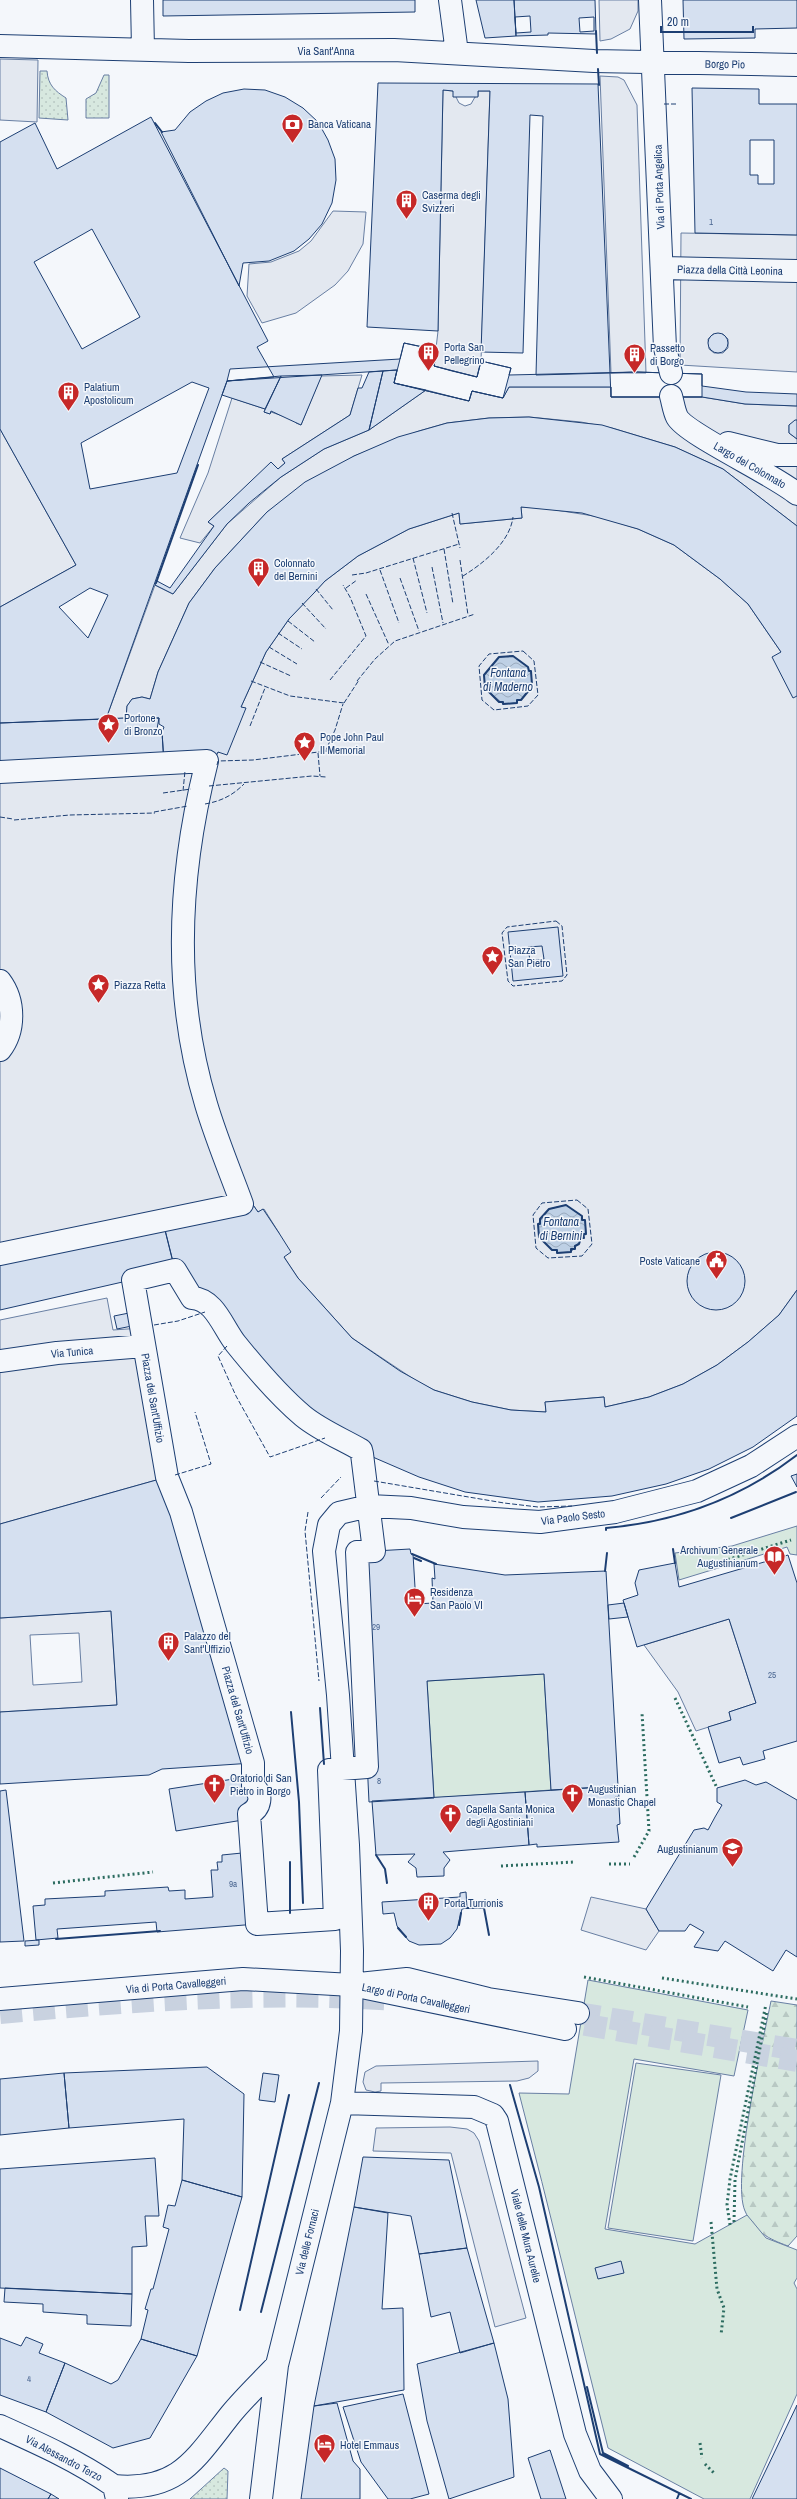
<svg xmlns="http://www.w3.org/2000/svg" width="797" height="2499" viewBox="0 0 797 2499" font-family="'Archivo Narrow',sans-serif">
  <style>
    .grass { fill: url(#grass-dots); stroke: #687fa3 }
    .forest { fill: url(#forest-firs); stroke: #687fa3 }
    .green { fill: #d7e8df; stroke: #687fa3 }
    .parking { fill: #e3e8f0; stroke: #687fa3; fill-rule: evenodd }
    .water { fill: url(#water-waves); stroke: #687fa3 }
    .building { fill: #d5e0f0; stroke: #1d3f73; fill-rule: evenodd }
    .lines { fill: none; stroke-linecap: round; stroke-linejoin: round }
    .minor-tunnel { stroke: #c9d2e0; stroke-width: 22; stroke-dasharray: 22 11; stroke-linecap: butt }
    .major-tunnel { stroke: #c9d2e0; stroke-width: 22; stroke-dasharray: 22 11; stroke-linecap: butt }
    .minor-casing { stroke: #1d3f73; stroke-width: 24 }
    .major-casing { stroke: #1d3f73; stroke-width: 24 }
    .minor { stroke: #f4f7fb; stroke-width: 22 }
    .major { stroke: #f4f7fb; stroke-width: 22 }
    .hedge { stroke: #2c6c60; stroke-width: 3; stroke-dasharray: 2 3; stroke-linecap: butt }
    .fence { stroke: #1d3f73; stroke-width: 1; stroke-dasharray: 5 2; stroke-linecap: butt }
    .wall { stroke: #1d3f73; stroke-width: 2 }
    .labels { text-anchor: middle; stroke-width: 3; stroke-linejoin: round; paint-order: stroke }
    .number-label { font-size: 9px; fill: #4b6792 }
    .street-label { font-size: 11px; fill: #1d3f73; stroke: #f4f7fb }
    .poi-label { font-size: 11px; fill: #1d3f73; stroke: #f4f7fb; text-anchor: start }
    .water-label { font-size: 12px; font-style: italic; fill: #1d3f73; stroke: #f4f7fb }
  </style>
  <defs>
    <pattern id="grass-dots" width="8" height="8" patternUnits="userSpaceOnUse"><rect width="8" height="8" fill="#d7e8df"/><path d="M2 2h.1M6 6h.1" fill="none" stroke="#b8c8c3" stroke-width="1.8" stroke-linecap="round"/></pattern>
    <pattern id="forest-firs" width="22" height="20" patternUnits="userSpaceOnUse"><rect width="22" height="20" fill="#d7e8df"/><path d="M5 1l3.5 6h-7zM16 11l3.5 6h-7z" fill="#b8c8c3"/></pattern>
    <pattern id="water-waves" width="16" height="10" patternUnits="userSpaceOnUse"><rect width="16" height="10" fill="#bed0e5"/><path d="M0 5q4-4 8 0t8 0" fill="none" stroke="#9aaabe"/></pattern>
  </defs>
  <rect width="100%" height="100%" fill="#f4f7fb"/>
  <!-- grass -->
  <path class="grass" d="M40,71H47C48,85 55,91 66,98L68,120L39,118Z
    M104,75H109V118H86V99L96,93Z
    M224,2468L228,2471L227,2499H190Z"/>
  <!-- forest -->
  <path class="forest" d="M771,2001L797,2005V2236L788,2246C769,2239 754,2232 745,2211C731,2180 763,2041 771,2001Z"/>
  <!-- green -->
  <path class="green" d="M797,1526V1555L790,1554L787,1547L679,1580L675,1553L732,1546Z
    M544,1674L551,1790L434,1798L427,1681Z
    M588,1980L748,2010L734,2076L634,2059L605,2229L695,2244L747,2215L766,2238L797,2250V2278L794,2283L797,2289V2394L750,2499H704L608,2448C578,2329 550,2211 519,2093L569,2094Z
    M636,2063L721,2075L693,2241L608,2228Z"/>
  <!-- parking -->
  <path class="parking" d="M599,0H638V11L630,29L611,39L600,41Z
    M0,59L38,60L37,122L0,120Z
    M600,76L618,77L624,80L637,105L646,373H611Z
    M443,90L453,91L459,103L465,106L471,104L475,97L478,96V91H490L481,361L477,377L434,366L438,331Z
    M333,211L366,212L363,244L348,271L335,285L296,313L262,323L247,296L249,264L271,262L299,251L311,241Z
    M681,233L797,235V372L680,365ZM713,334H723L728,339V348L723,353H714L709,349L708,339Z
    M362,375L350,415L282,459L285,463L278,469L271,463L208,522L214,526L200,543L180,538L208,473L232,398L265,409L264,412L270,414L271,412L297,421L296,423L301,425L321,376Z
    M509,387H611V397H702L745,404L797,406V420L789,425V433L797,439V526L723,469L675,447L612,428L581,422L529,417L489,418L447,423L419,431L354,456L267,512L215,568L189,603L158,672L150,699L142,697L132,699L127,706L126,718L106,719L155,585L173,594L227,524L281,477L324,449L369,430L426,390L469,401L472,391L503,398Z
    M0,429L76,565L0,607Z
    M521,507L543,508L600,517L638,529L674,545L720,579L748,604L781,652L797,696V1290L779,1315L748,1342L717,1365L683,1384L649,1397L605,1407L604,1397L545,1402L546,1412L511,1410L472,1402L434,1390L418,1382L352,1338L298,1278L284,1257L279,1233L264,1209L258,1212L251,1202L210,1100L186,931L213,761L245,708L241,707L266,652L289,619L325,581L358,556L409,529L459,513L460,524L522,518Z
    M201,761L184,993L244,1204L0,1256V772Z
    M107,1298L113,1330L141,1328L167,1477L0,1524V1320Z
    M111,1611L117,1705L0,1712V1618ZM79,1633L82,1682L33,1685L30,1635Z
    M729,1619L756,1703L729,1712L731,1720L696,1731L678,1692L644,1645Z
    M591,1897L646,1909L659,1931L646,1950L581,1930Z
    M538,2061V2071L529,2078L517,2081L381,2083V2091L375,2092L366,2090L363,2082L365,2072L376,2066Z
    M450,2127L467,2129L474,2133L479,2141L526,2318L495,2327L451,2153L373,2151L376,2128Z"/>
  <!-- water -->
  <path class="water" d="M513,656L528,667L529,671H531L532,685L521,700H517V703L503,704L485,688L484,675L499,657Z
    M566,1205L582,1216V1220H585L586,1234L571,1252L557,1253V1250H552L539,1237L538,1224L549,1209Z"/>
  <!-- building -->
  <path class="building" d="M163,0H415V12L163,16Z
    M476,0H514L516,36L485,38Z
    M514,0H595L596,34L548,33V35L516,36Z
    M683,0H797V28L755,29V38L684,39Z
    M530,16L531,32L516,33L515,17Z
    M594,17V31L580,32L579,18Z
    M378,83L598,84L610,373L536,375L543,116L530,115L523,353L481,352L490,91H478V97H453V91L443,90L438,331L367,327Z
    M692,88L759,89V104H797V235L695,233ZM750,140H774V184H758V175H750Z
    M244,89L265,90L285,97L303,108L318,122L328,140L335,159L336,180L332,203L322,224L309,239L294,251L269,261L243,263L239,286L161,132L175,130L190,112L206,101L223,93Z
    M151,117L268,341L257,347L274,377L227,381L106,719L0,723V607L76,565L0,429V142L35,123L57,169ZM92,229L140,317L82,349L34,262ZM192,382L209,388L177,473L90,489L81,443ZM90,588L108,595L88,638L59,607Z
    M708 343a10 10 0 1 1 20 0a10 10 0 1 1-20 0Z
    M404,343L437,350L434,366L477,377L481,361L511,368L509,375L636,372L702,374V386L746,392L797,394V406L745,404L702,397H611V387H509L503,398L472,391L469,401L394,383L397,370L227,381L230,369L400,359Z
    M404,343L437,350L434,366L452,371L477,377L481,361L511,368L503,398L472,391L469,401L394,383Z
    M397,370L394,383L426,390L369,430L383,371Z
    M383,371L369,430L324,449L281,477L249,503L227,524L173,594L155,585L157,581L170,588L214,526L208,522L271,462L278,469L285,463L282,459L350,415L358,388H362L369,372Z
    M636,372L702,374V397H611L610,373Z
    M322,375L301,425L271,411L270,414L264,412L281,376Z
    M281,376L265,409L222,395L227,381Z
    M529,417L602,425L675,447L723,469L797,526V696L793,698L772,657L781,652L748,604L720,579L674,545L638,529L582,513L521,507L522,518L460,524L459,513L409,529L358,556L325,581L314,593L289,619L266,652L241,707L246,708L227,755L218,752L213,761L164,763L162,732L164,727L159,724V718H139L137,720L126,718L127,706L132,699L142,697L150,699L158,672L189,603L215,568L267,512L305,482L354,456L398,437L447,423L489,418Z
    M795,420H797V439L789,433V425Z
    M126,718L137,720L139,718H159L157,729L162,732L164,763L0,772V723Z
    M558,927L563,976L513,981L508,932Z
    M542,946L544,959L530,961L528,947Z
    M251,1202L258,1212L263,1209L279,1233L291,1252L284,1257L298,1278L352,1338L400,1371L434,1390L472,1402L511,1410L546,1412L545,1402L604,1397L605,1407L649,1397L683,1384L717,1365L748,1342L779,1315L797,1290V1416L753,1447L709,1469L666,1484L612,1496L538,1502L465,1492L419,1477L375,1458L304,1417L175,1270L163,1222Z
    M163,1222L175,1270L0,1310V1256Z
    M687 1281a29 29 0 1 1 58 0a29 29 0 1 1-58 0Z
    M129,1313L132,1326L117,1329L114,1316Z
    M797,1474V1487L791,1476Z
    M167,1477L253,1763L162,1769L149,1775L0,1784V1712L117,1705L111,1611L0,1618V1524Z
    M410,1549L411,1554H413L416,1604L433,1603L432,1578L435,1579L434,1564L505,1575L606,1571L618,1786L551,1790L544,1674L427,1681L434,1798L369,1802L357,1552Z
    M788,1555L797,1583V1741L763,1751L765,1759L743,1765L740,1757L719,1763L708,1727L731,1720L729,1712L756,1703L729,1619L637,1647L623,1600L638,1595L635,1583L639,1570L675,1563L679,1587Z
    M624,1603L628,1617L609,1619L608,1605Z
    M240,1778L255,1810L249,1819L176,1831L169,1789Z
    M745,1780L756,1785L766,1782L797,1800V1957L786,1950L773,1971L725,1941L718,1951L694,1947L704,1932L690,1924L685,1931H659L646,1909L694,1830L704,1828L708,1830L715,1817L722,1805L717,1802V1788Z
    M618,1786L619,1797H615L616,1806L619,1807L620,1824L617,1825L619,1842L537,1847V1844L529,1845L525,1792Z
    M6,1790L24,1941L0,1942V1791Z
    M525,1792L529,1845L443,1852L450,1860L444,1868V1876L417,1877L416,1868L408,1862L415,1854L376,1855L372,1801Z
    M252,1852L257,1924L157,1932L156,1922L57,1929L58,1938L36,1940L33,1906L45,1905V1899L105,1896V1891L168,1887L169,1891L185,1890V1899L213,1897L211,1870H218L217,1862H222V1855Z
    M466,1892L467,1908L462,1909L457,1929L450,1938L441,1944L419,1945L409,1941L397,1926L394,1913L383,1914L382,1902L460,1897V1893Z
    M39,1940V1945L25,1946V1941Z
    M207,2067L244,2094L242,2197L182,2180L184,2119L69,2128L64,2073Z
    M64,2073L69,2128L0,2135V2079Z
    M263,2073L279,2075L275,2102L259,2100Z
    M363,2157L449,2160L467,2248L419,2254L411,2216L354,2207Z
    M155,2158L159,2216H145L147,2246L132,2247V2294L0,2288V2169Z
    M182,2180L242,2197L197,2356L141,2339L148,2310L145,2309L151,2289H153L169,2229L163,2227L168,2205L175,2206Z
    M354,2207L388,2213L382,2309L403,2308L404,2390L314,2406Z
    M467,2248L494,2343L460,2353L450,2312L431,2317L419,2254Z
    M621,2261L624,2273L598,2279L595,2268Z
    M5,2288L132,2294L131,2326L87,2324V2315L43,2312V2304L4,2302Z
    M26,2337L43,2344L39,2353L65,2363L46,2412L0,2395V2338L21,2346Z
    M141,2339L197,2356L150,2438L113,2448L46,2412L65,2363L111,2384L118,2380Z
    M494,2343L508,2399L514,2477L449,2499L427,2421L417,2364Z
    M403,2394L429,2494L410,2499H388L361,2462L343,2407Z
    M337,2403L353,2461L360,2469V2499H301L314,2406Z
    M797,2405V2499H752L766,2470Z
    M550,2450L566,2499H541L528,2458Z
    M0,2468L51,2494L48,2499H0Z
    M51,2494L59,2499H48Z"/>
  <g class="lines">
    <!-- minor-tunnel -->
    <path class="minor-tunnel" d="M578,2013L797,2050"/>
    <!-- major-tunnel -->
    <path class="major-tunnel" d="M0,2013C131,2001 263,1991 394,2000
      M552,2019L797,2061"/>
    <defs>
      <path id="minor" d="M142,0L143,49
        M450,0L457,53
        M650,0L665,348L671,373
        M0,46L189,51L394,50L594,61L797,65
        M663,268L797,271
        M671,396C673,403 674,411 677,417C686,434 775,475 797,494
        M728,443L777,455H797
        M0,772L207,761C178,875 172,991 206,1104C216,1138 230,1171 242,1204L0,1254
        M0,981C15,1001 15,1031 0,1050
        M175,1270L192,1298C215,1299 223,1328 236,1344C257,1370 278,1395 303,1416C320,1430 342,1439 361,1450L362,1454L374,1551L357,1552L367,1767L329,1770L335,1919L257,1924L249,1814C261,1808 263,1794 253,1786V1763L181,1512L167,1477L133,1280Z
        M0,1361L57,1353L144,1346
        M359,1984L407,1979L488,1999L578,2013
        M342,2103L474,2107L493,2115L497,2121L575,2434L590,2471L611,2499
        M0,2426C40,2444 78,2461 114,2486L117,2499
        M114,2486C179,2492 195,2459 231,2414C245,2397 262,2381 277,2365
        M261,2499L277,2365L342,2103L351,2031L352,1951L348,1845L338,1695L324,1551L329,1525L339,1513L369,1506L411,1508L463,1517L540,1522L615,1512L697,1491L751,1466L797,1436"/>
      <path id="major" d="M0,1999L243,1979L352,1985L565,2029"/>
    </defs>
    <!-- minor casing -->
    <use href="#minor" class="minor-casing"/>
    <!-- major casing -->
    <use href="#major" class="major-casing"/>
    <!-- minor -->
    <use href="#minor" class="minor"/>
    <!-- major -->
    <use href="#major" class="major"/>
    <!-- hedge -->
    <path class="hedge" d="M704,1567L791,1540
      M675,1698L717,1788
      M634,1857L649,1831L642,1713
      M609,1864H630
      M501,1866L574,1862
      M53,1883L153,1872
      M584,1977L748,2007
      M662,1978L797,1999
      M711,2222L717,2289L724,2308L721,2335
      M734,2222L735,2180L767,2011
      M730,2225L727,2205L730,2179L766,2004
      M700,2443L702,2458
      M705,2464L714,2473"/>
    <!-- fence -->
    <path class="fence" d="M664,104H676
      M452,513L460,548
      M444,549L453,604
      M413,558L427,613
      M460,560L468,615
      M432,567L443,623
      M380,570L399,623
      M352,575L366,573L459,544
      M463,576C484,563 510,542 513,517
      M400,578L419,631
      M346,588L357,580
      M316,589L333,610
      M366,594L389,645
      M302,603L326,629
      M288,621L315,642
      M278,633L302,649
      M269,647L297,664
      M523,651L534,661L538,695L528,706L494,710L482,700L479,666L489,654Z
      M260,662L291,676
      M330,680L366,636L350,597L343,585
      M251,681L290,696L344,703
      M357,681L375,659L395,641L475,614
      M344,703L359,680
      M250,726L265,688
      M325,752L335,730L343,704
      M318,753L320,776
      M217,765L218,761L253,760L335,750
      M209,786L312,776L326,777
      M183,791L185,771
      M163,793L191,789
      M205,804C222,801 233,795 244,784
      M154,812L188,806
      M0,817L13,819
      M14,820L70,815L155,813
      M556,921L562,926L567,975L562,981L513,986L508,981L502,933L507,927Z
      M577,1200L588,1209L592,1244L582,1256L548,1258L536,1248L533,1215L542,1203Z
      M154,1325L178,1321L205,1312
      M227,1346L218,1356L236,1396L270,1457L325,1438
      M175,1475L211,1464L195,1412
      M374,1481L504,1503L538,1507L572,1506
      M321,1498L341,1477
      M308,1512L305,1531L319,1681"/>
    <!-- wall -->
    <path class="wall" d="M596,31L597,53
      M598,69L599,85
      M155,123L162,132
      M156,583L198,465
      M513,656L528,667L529,671H531L532,685H530V689L521,700H517V703L503,704V702H499L485,688L484,675L499,657Z
      M566,1205L582,1216V1220H585L586,1234H583L584,1238H581L579,1244L575,1246V1249H571V1252L557,1253V1250H552L539,1237L538,1224H540V1219L549,1209Z
      M731,1518L796,1492
      M606,1530V1528C675,1522 741,1498 797,1455
      M673,1549L675,1563
      M412,1554L436,1564
      M414,1558L421,1561
      M605,1571L607,1553
      M320,1708L324,1764
      M291,1712L299,1802L303,1903
      M376,1855L385,1869L387,1883
      M465,1908H484L489,1935
      M290,1913V1862
      M459,1925L461,1913
      M398,1928L406,1937
      M56,1939L160,1931
      M510,2085L539,2187L600,2454L691,2499
      M240,2310L289,2095
      M261,2312L319,2083
      M587,2387L603,2453L628,2466
      M677,2499L679,2494"/>
  </g>
  <!-- icons -->
  <defs>
    <symbol id="bank-pin" viewBox="-11 -11 22 30"><path d="M0 17L-7.5 6A9.5 9.5 0 1 1 7.5 6Z" fill="#c62828" stroke="#f4f7fb"/><path d="M-6-4H6V4H-6ZM0-2.3a2.3 2.3 0 1 0 0 4.6a2.3 2.3 0 1 0 0-4.6Z" fill="#fff"/></symbol>
    <symbol id="building-pin" viewBox="-11 -11 22 30"><path d="M0 17L-7.5 6A9.5 9.5 0 1 1 7.5 6Z" fill="#c62828" stroke="#f4f7fb"/><path d="M-4-6H4V6H1V3H-1V6H-4ZM-2.5-4.3h1.7v1.8h-1.7ZM.8-4.3h1.7v1.8H.8ZM-2.5-1h1.7V.8h-1.7ZM.8-1h1.7V.8H.8Z" fill="#fff"/></symbol>
    <symbol id="sight-pin" viewBox="-11 -11 22 30"><path d="M0 17L-7.5 6A9.5 9.5 0 1 1 7.5 6Z" fill="#c62828" stroke="#f4f7fb"/><path d="M0-6L1.8-2.2L6-1.7L2.9 1.2L3.7 5.4L0 3.3L-3.7 5.4L-2.9 1.2L-6-1.7L-1.8-2.2Z" fill="#fff"/></symbol>
    <symbol id="civic-pin" viewBox="-11 -11 22 30"><path d="M0 17L-7.5 6A9.5 9.5 0 1 1 7.5 6Z" fill="#c62828" stroke="#f4f7fb"/><path d="M-.6-6.5H3V-4.5H.6V-3L4-1V1h2V6H-6V1h2V-1L-.6-3ZM-1.2 2.5V6h2.4V2.5Z" fill="#fff"/></symbol>
    <symbol id="library-pin" viewBox="-11 -11 22 30"><path d="M0 17L-7.5 6A9.5 9.5 0 1 1 7.5 6Z" fill="#c62828" stroke="#f4f7fb"/><path d="M-6-4Q-3-5.5-.7-3.5V5Q-3 3-6 4ZM6-4Q3-5.5 .7-3.5V5Q3 3 6 4Z" fill="#fff"/></symbol>
    <symbol id="hotel-pin" viewBox="-11 -11 22 30"><path d="M0 17L-7.5 6A9.5 9.5 0 1 1 7.5 6Z" fill="#c62828" stroke="#f4f7fb"/><path d="M-6-4.5h1.5V1H6V5H4.5V3h-9V5H-6ZM-4 0a1.8 1.8 0 1 1 3.6 0ZM.5 0V-2.5h3Q6-2.5 6 0Z" fill="#fff"/></symbol>
    <symbol id="church-pin" viewBox="-11 -11 22 30"><path d="M0 17L-7.5 6A9.5 9.5 0 1 1 7.5 6Z" fill="#c62828" stroke="#f4f7fb"/><path d="M-1.2-6h2.4v3.5h3.3v2.4h-3.3V6h-2.4V-.1h-3.3v-2.4h3.3Z" fill="#fff"/></symbol>
    <symbol id="university-pin" viewBox="-11 -11 22 30"><path d="M0 17L-7.5 6A9.5 9.5 0 1 1 7.5 6Z" fill="#c62828" stroke="#f4f7fb"/><path d="M0-5L7-2L0 1L-7-2ZM-4 1L0 2.5L4 1V4Q0 6-4 4Z" fill="#fff"/></symbol>
  </defs>
  <g fill-rule="evenodd">
    <use href="#bank-pin" x="280" y="112" width="25" height="34"/>
    <use href="#building-pin" x="394" y="188" width="25" height="34"/>
    <use href="#building-pin" x="416" y="340" width="25" height="34"/>
    <use href="#building-pin" x="622" y="342" width="25" height="34"/>
    <use href="#building-pin" x="56" y="380" width="25" height="34"/>
    <use href="#building-pin" x="246" y="556" width="25" height="34"/>
    <use href="#sight-pin" x="96" y="712" width="25" height="34"/>
    <use href="#sight-pin" x="292" y="730" width="25" height="34"/>
    <use href="#sight-pin" x="480" y="944" width="25" height="34"/>
    <use href="#sight-pin" x="86" y="972" width="25" height="34"/>
    <use href="#civic-pin" x="704" y="1248" width="25" height="34"/>
    <use href="#library-pin" x="762" y="1544" width="25" height="34"/>
    <use href="#hotel-pin" x="402" y="1586" width="25" height="34"/>
    <use href="#building-pin" x="156" y="1630" width="25" height="34"/>
    <use href="#church-pin" x="202" y="1772" width="25" height="34"/>
    <use href="#church-pin" x="560" y="1782" width="25" height="34"/>
    <use href="#church-pin" x="438" y="1802" width="25" height="34"/>
    <use href="#university-pin" x="720" y="1836" width="25" height="34"/>
    <use href="#building-pin" x="416" y="1890" width="25" height="34"/>
    <use href="#hotel-pin" x="312" y="2432" width="25" height="34"/>
  </g>
  <g class="labels">
    <!-- number labels -->
    <g class="number-label">
      <text x="711" y="225">1</text>
      <text x="376" y="1630">29</text>
      <text x="772" y="1678">25</text>
      <text x="379" y="1784">8</text>
      <text x="233" y="1887">9a</text>
      <text x="29" y="2382">4</text>
    </g>
    <!-- street labels -->
    <g class="street-label">
      <text x="326" y="55">Via Sant'Anna</text>
      <text transform="translate(725 64) rotate(1)" y="4">Borgo Pio</text>
      <text transform="translate(659 187) rotate(-92)" y="4">Via di Porta Angelica</text>
      <text transform="translate(730 270) rotate(1)" y="4">Piazza della Città Leonina</text>
      <text transform="translate(750 465) rotate(30)" y="4">Largo del Colonnato</text>
      <text transform="translate(72 1352) rotate(-5)" y="4">Via Tunica</text>
      <text transform="translate(153 1398) rotate(80)" y="4">Piazza del Sant'Uffizio</text>
      <text transform="translate(573 1517) rotate(-7)" y="4">Via Paolo Sesto</text>
      <text transform="translate(238 1710) rotate(74)" y="4">Piazza del Sant'Uffizio</text>
      <text transform="translate(176 1985) rotate(-5)" y="4">Via di Porta Cavalleggeri</text>
      <text transform="translate(416 1998) rotate(12)" y="4">Largo di Porta Cavalleggeri</text>
      <text transform="translate(526 2236) rotate(76)" y="4">Viale delle Mura Aurelie</text>
      <text transform="translate(307 2242) rotate(-76)" y="4">Via delle Fornaci</text>
      <text transform="translate(64 2458) rotate(28)" y="4">Via Alessandro Terzo</text>
    </g>
    <!-- poi labels -->
    <g class="poi-label">
      <text x="308" y="128">Banca Vaticana</text>
      <text x="422" y="199">Caserma degli<tspan x="422" dy="13">Svizzeri</tspan></text>
      <text x="444" y="351">Porta San<tspan x="444" dy="13">Pellegrino</tspan></text>
      <text x="650" y="352">Passetto<tspan x="650" dy="13">di Borgo</tspan></text>
      <text x="84" y="391">Palatium<tspan x="84" dy="13">Apostolicum</tspan></text>
      <text x="274" y="567">Colonnato<tspan x="274" dy="13">del Bernini</tspan></text>
      <text x="124" y="722">Portone<tspan x="124" dy="13">di Bronzo</tspan></text>
      <text x="320" y="741">Pope John Paul<tspan x="320" dy="13">II Memorial</tspan></text>
      <text x="508" y="954">Piazza<tspan x="508" dy="13">San Pietro</tspan></text>
      <text x="114" y="989">Piazza Retta</text>
      <text x="700" y="1265" text-anchor="end">Poste Vaticane</text>
      <text x="758" y="1554" text-anchor="end">Archivum Generale<tspan x="758" dy="13">Augustinianum</tspan></text>
      <text x="430" y="1596">Residenza<tspan x="430" dy="13">San Paolo VI</tspan></text>
      <text x="184" y="1640">Palazzo del<tspan x="184" dy="13">Sant'Uffizio</tspan></text>
      <text x="230" y="1782">Oratorio di San<tspan x="230" dy="13">Pietro in Borgo</tspan></text>
      <text x="588" y="1793">Augustinian<tspan x="588" dy="13">Monastic Chapel</tspan></text>
      <text x="466" y="1813">Capella Santa Monica<tspan x="466" dy="13">degli Agostiniani</tspan></text>
      <text x="718" y="1853" text-anchor="end">Augustinianum</text>
      <text x="444" y="1907">Porta Turrionis</text>
      <text x="340" y="2449">Hotel Emmaus</text>
    </g>
    <!-- water labels -->
    <g class="water-label">
      <text x="508" y="677">Fontana<tspan x="508" dy="14">di Maderno</tspan></text>
      <text x="561" y="1226">Fontana<tspan x="561" dy="14">di Bernini</tspan></text>
    </g>
  </g>
  <!-- scale -->
  <path d="M661 26v6h92v-6" fill="none" stroke="#1d3f73" stroke-width="2"/>
  <text x="667" y="26" font-size="12" fill="#1d3f73" stroke="#f4f7fb" stroke-width="3" paint-order="stroke">20 m</text>
</svg>
